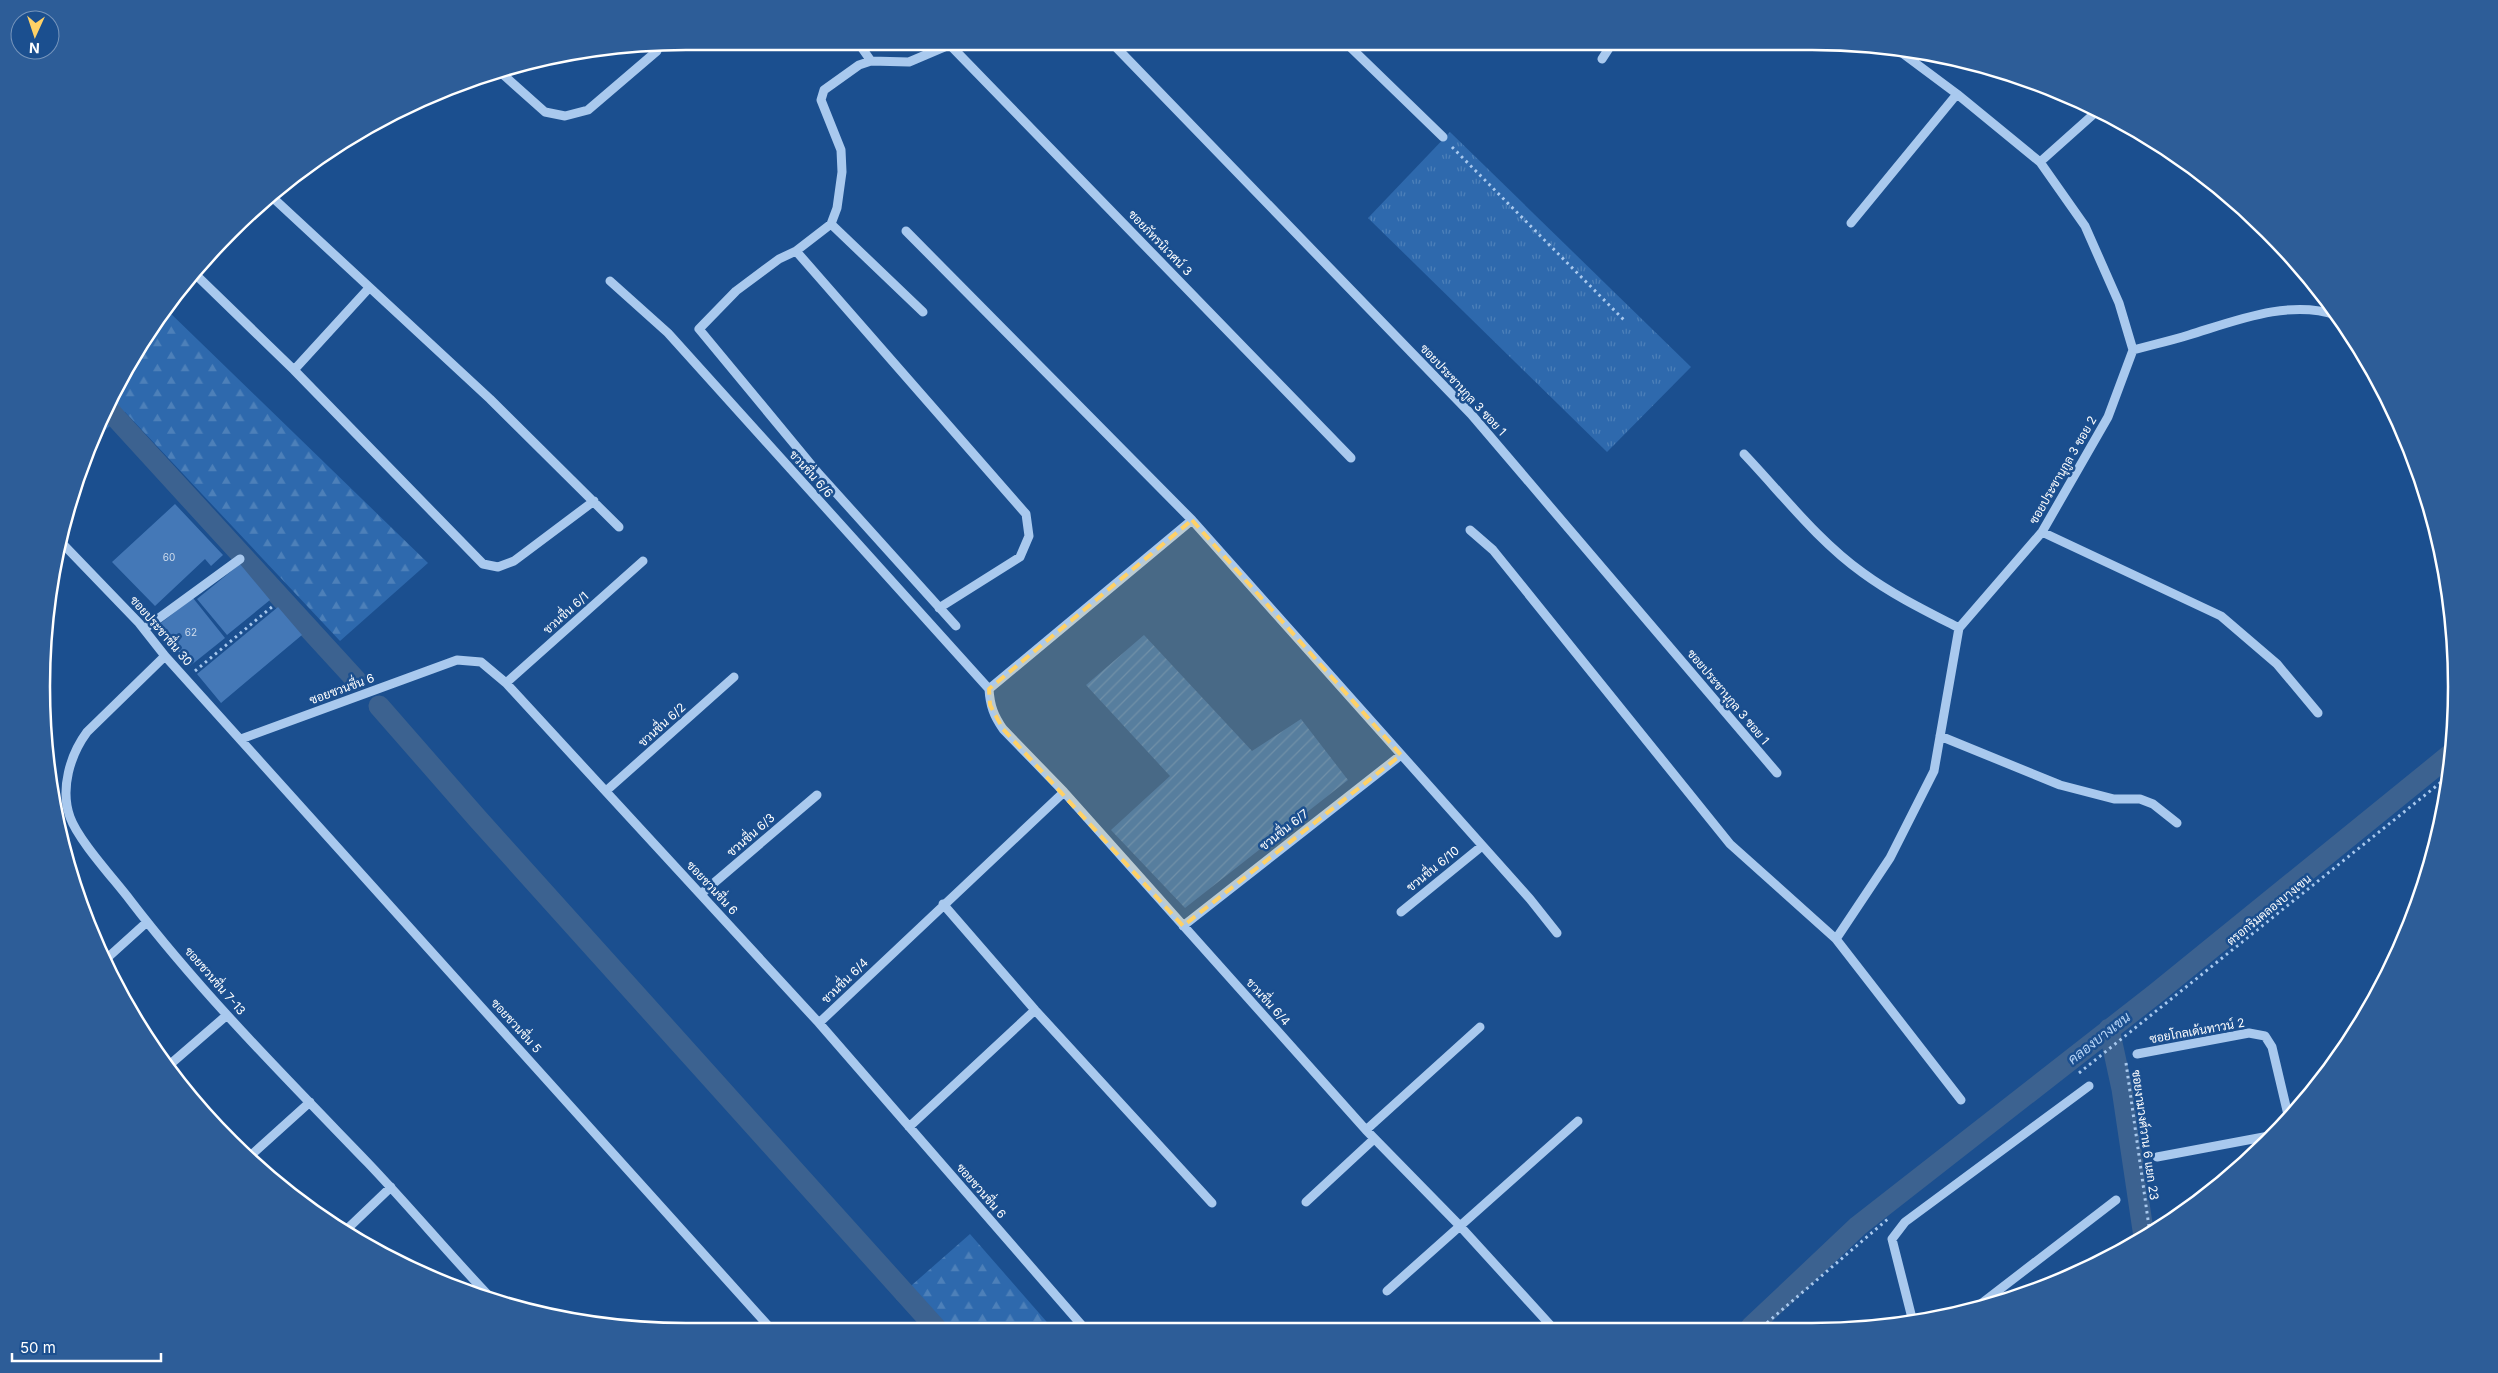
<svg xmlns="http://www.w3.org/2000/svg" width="2498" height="1373" viewBox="0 0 2498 1373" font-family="Inter,Sarabun,sans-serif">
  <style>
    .grass { fill: url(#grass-tufts) }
    .forest { fill: url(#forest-firs) }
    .garden { fill: url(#garden-furrows) }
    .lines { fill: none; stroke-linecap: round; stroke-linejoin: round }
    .canal { stroke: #3c6290; stroke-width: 21 }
    .building { fill: #4478b7 }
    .path { stroke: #a9c9ee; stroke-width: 3; stroke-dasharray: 2.5 4; stroke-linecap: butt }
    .minor { stroke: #a9c9ee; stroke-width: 9 }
    .marked { fill: #ffd166; fill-opacity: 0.2; stroke: #ffd166; stroke-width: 4; stroke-dasharray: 10 6; stroke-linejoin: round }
    .labels { text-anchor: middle; stroke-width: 5; stroke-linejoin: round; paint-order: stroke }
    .number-label { font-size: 10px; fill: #d0dded }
    .street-label { font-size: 12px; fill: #fff; stroke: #1b4f8f }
    .water-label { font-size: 14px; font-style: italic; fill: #b5d3f5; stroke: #1b4f8f }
    .rim { fill: none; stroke: #fff; stroke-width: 2.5 }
  </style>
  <defs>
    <pattern id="grass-tufts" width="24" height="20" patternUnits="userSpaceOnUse" patternTransform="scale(1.25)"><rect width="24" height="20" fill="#2e69ad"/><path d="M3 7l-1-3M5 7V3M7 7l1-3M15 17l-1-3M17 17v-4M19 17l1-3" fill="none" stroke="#4d80b9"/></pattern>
    <pattern id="forest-firs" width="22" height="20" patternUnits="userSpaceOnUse" patternTransform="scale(1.25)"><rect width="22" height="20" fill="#2e69ad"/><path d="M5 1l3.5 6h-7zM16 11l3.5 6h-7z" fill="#4d80b9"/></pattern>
    <pattern id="garden-furrows" width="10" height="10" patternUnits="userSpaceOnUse" patternTransform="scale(1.25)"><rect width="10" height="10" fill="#2e69ad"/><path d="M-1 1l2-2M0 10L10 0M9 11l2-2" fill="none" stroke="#4d80b9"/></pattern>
  </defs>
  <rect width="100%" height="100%" fill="#1b4f8f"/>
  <!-- grass -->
  <path class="grass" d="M1450,132L1691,367L1607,452L1368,218Z"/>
  <!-- forest -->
  <path class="forest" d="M165,308L428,563L340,641L125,412L89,445L131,363L148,345L143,341Z
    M970,1234L1053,1329H927L930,1326L896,1299Z"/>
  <!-- garden -->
  <path class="garden" d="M1144,635L1252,751L1301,719L1348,780L1185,908L1111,830L1170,776L1086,685Z"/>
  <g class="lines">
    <!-- canal -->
    <path class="canal" d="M107,408L356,680
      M379,706L477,818L937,1329
      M2109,1029L2122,1089L2144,1237
      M1751,1327L1858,1226L2155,994L2452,753"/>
  </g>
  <!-- building -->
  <path class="building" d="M175,504L223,555L211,566L205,559L155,606L112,562Z
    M240,564L270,600L227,635L197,599Z
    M193,598L225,638L190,666L157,626Z
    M278,607L302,635L221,703L197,674Z"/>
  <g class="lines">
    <!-- path -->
    <path class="path" d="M1452,147L1624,320
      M195,671L273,606
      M2126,1063L2150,1234
      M2079,1073L2450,775
      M1762,1327L1889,1218"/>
    <!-- minor -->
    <path class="minor" d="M857,41L871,61
      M1111,42L1471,414L1777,773
      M1345,42L1443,137
      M950,45L1351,458
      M1602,59L1613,42
      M498,70L545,112L565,116L588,110L657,51
      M2040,162L2096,112
      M271,196L490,399L619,527
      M1851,223L1957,94
      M831,224L923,312
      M906,231L1192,520L1530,899L1557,933
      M796,251L1026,514L1029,536L1020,557L939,608
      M193,272L294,370L483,564L498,567L514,561L594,501
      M610,281L668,333L989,689
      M2133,350C2151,345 2170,341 2189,335C2235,321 2289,299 2336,315
      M294,370L369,288
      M1744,454C1782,494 1818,541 1863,573C1893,595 1926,611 1959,628
      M1470,530L1493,550L1730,844L1836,939L1961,1100
      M2042,532L2221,616L2277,664L2318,713
      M60,541L139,623L165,656L772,1330
      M956,626L819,474L699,329L736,291L779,259L796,251L831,224L837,208L842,172L841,150L821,100L824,90L859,65L871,61L909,62L956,42
      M144,629L240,559
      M165,656L87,732C70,755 60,789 70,817C78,840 114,879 130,900C202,994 286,1078 368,1163C410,1207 448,1253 490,1297
      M506,683L643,561
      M989,689C990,706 994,716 1003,729L1064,792L1366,1130L1459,1225L1552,1327
      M989,689L1192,520
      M1940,736L2060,785L2114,799H2140L2153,804L2177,823
      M241,739L457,660L481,662L506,683L819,1023L1085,1329
      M606,791L734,677
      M701,894L817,795
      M943,904L1035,1010L1212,1203
      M1401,912L1482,846
      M1183,926L1401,755
      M1836,939L1890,858L1934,771L1959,628L2042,532L2108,417L2133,350L2119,303L2085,226L2040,162L1957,94L1898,50
      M105,960L147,922
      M819,1023L1064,792
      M2137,1054L2249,1033L2265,1036L2272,1047L2289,1119
      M167,1067L227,1015
      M909,1127L1035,1010
      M1366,1130L1480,1027
      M249,1157L310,1102
      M2157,1157L2269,1136
      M1306,1202L1374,1139
      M344,1232L391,1187
      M1387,1291L1578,1121
      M1982,1303L2116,1200
      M1913,1322L1892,1239L1905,1222L2089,1086"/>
  </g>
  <!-- marked area -->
  <path class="marked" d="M1192,520L1401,755L1183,926L1003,729L990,705L989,689Z"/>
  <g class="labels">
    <!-- number labels -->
    <g class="number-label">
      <text x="169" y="561">60</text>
      <text x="191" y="636">62</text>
    </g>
    <!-- street labels -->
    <g class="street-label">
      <text transform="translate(1160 243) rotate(46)" y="4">ซอยภัทรนิเวศน์ 3</text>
      <text transform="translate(1463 390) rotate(47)" y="4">ซอยประชานุกูล 3 ซอย 1</text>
      <text transform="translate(2063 470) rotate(-60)" y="4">ซอยประชานุกูล 3 ซอย 2</text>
      <text transform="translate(811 474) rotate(48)" y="4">ชวนชื่น 6/6</text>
      <text transform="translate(566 613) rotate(-42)" y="4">ชวนชื่น 6/1</text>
      <text transform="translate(161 631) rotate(49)" y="4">ซอยประชาชื่น 30</text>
      <text transform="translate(342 689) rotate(-20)" y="4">ซอยชวนชื่น 6</text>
      <text transform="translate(1728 697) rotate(50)" y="4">ซอยประชานุกูล 3 ซอย 1</text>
      <text transform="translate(662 725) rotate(-42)" y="4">ชวนชื่น 6/2</text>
      <text transform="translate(1284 830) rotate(-38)" y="4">ชวนชื่น 6/7</text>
      <text transform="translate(751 835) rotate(-41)" y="4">ชวนชื่น 6/3</text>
      <text transform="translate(1433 869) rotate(-39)" y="4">ชวนชื่น 6/10</text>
      <text transform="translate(712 888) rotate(47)" y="4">ซอยชวนชื่น 6</text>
      <text transform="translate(2269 910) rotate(-39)" y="4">ตรอกริมคลองบางเขน</text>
      <text transform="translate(215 981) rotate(49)" y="4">ซอยชวนชื่น 7-13</text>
      <text transform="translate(845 981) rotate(-44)" y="4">ชวนชื่น 6/4</text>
      <text transform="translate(1268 1002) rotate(48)" y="4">ชวนชื่น 6/4</text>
      <text transform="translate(516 1026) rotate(48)" y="4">ซอยชวนชื่น 5</text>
      <text transform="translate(2197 1031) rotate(-10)" y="4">ซอยโกลเด้นทาวน์ 2</text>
      <text transform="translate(2145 1135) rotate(82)" y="4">ซอยงามวงศ์วาน 6 แยก 23</text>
      <text transform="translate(981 1191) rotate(49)" y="4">ซอยชวนชื่น 6</text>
    </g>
    <!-- water labels -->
    <g class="water-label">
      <text transform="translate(2099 1038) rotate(-38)" y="5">คลองบางเขน</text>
    </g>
  </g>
  <!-- crop -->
  <path d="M0 0H2498V1373H0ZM686 50H1812A636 636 0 0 1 2448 686V687A636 636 0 0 1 1812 1323H686A636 636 0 0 1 50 687V686A636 636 0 0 1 686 50Z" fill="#2d5d98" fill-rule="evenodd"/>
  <path class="rim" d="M686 50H1812A636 636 0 0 1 2448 686V687A636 636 0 0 1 1812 1323H686A636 636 0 0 1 50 687V686A636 636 0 0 1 686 50Z"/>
  <!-- north arrow -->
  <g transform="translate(35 35) rotate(183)"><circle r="24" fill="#1b4f8f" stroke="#7695bc"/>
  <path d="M0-4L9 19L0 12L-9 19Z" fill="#ffd166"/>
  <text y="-8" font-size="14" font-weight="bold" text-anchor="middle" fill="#ffffff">N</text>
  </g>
  <!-- scale -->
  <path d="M12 1353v8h149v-8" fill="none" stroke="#ffffff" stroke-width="2.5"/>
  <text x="20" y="1353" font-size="15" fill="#ffffff" stroke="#1b4f8f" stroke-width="4" paint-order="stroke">50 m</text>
</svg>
